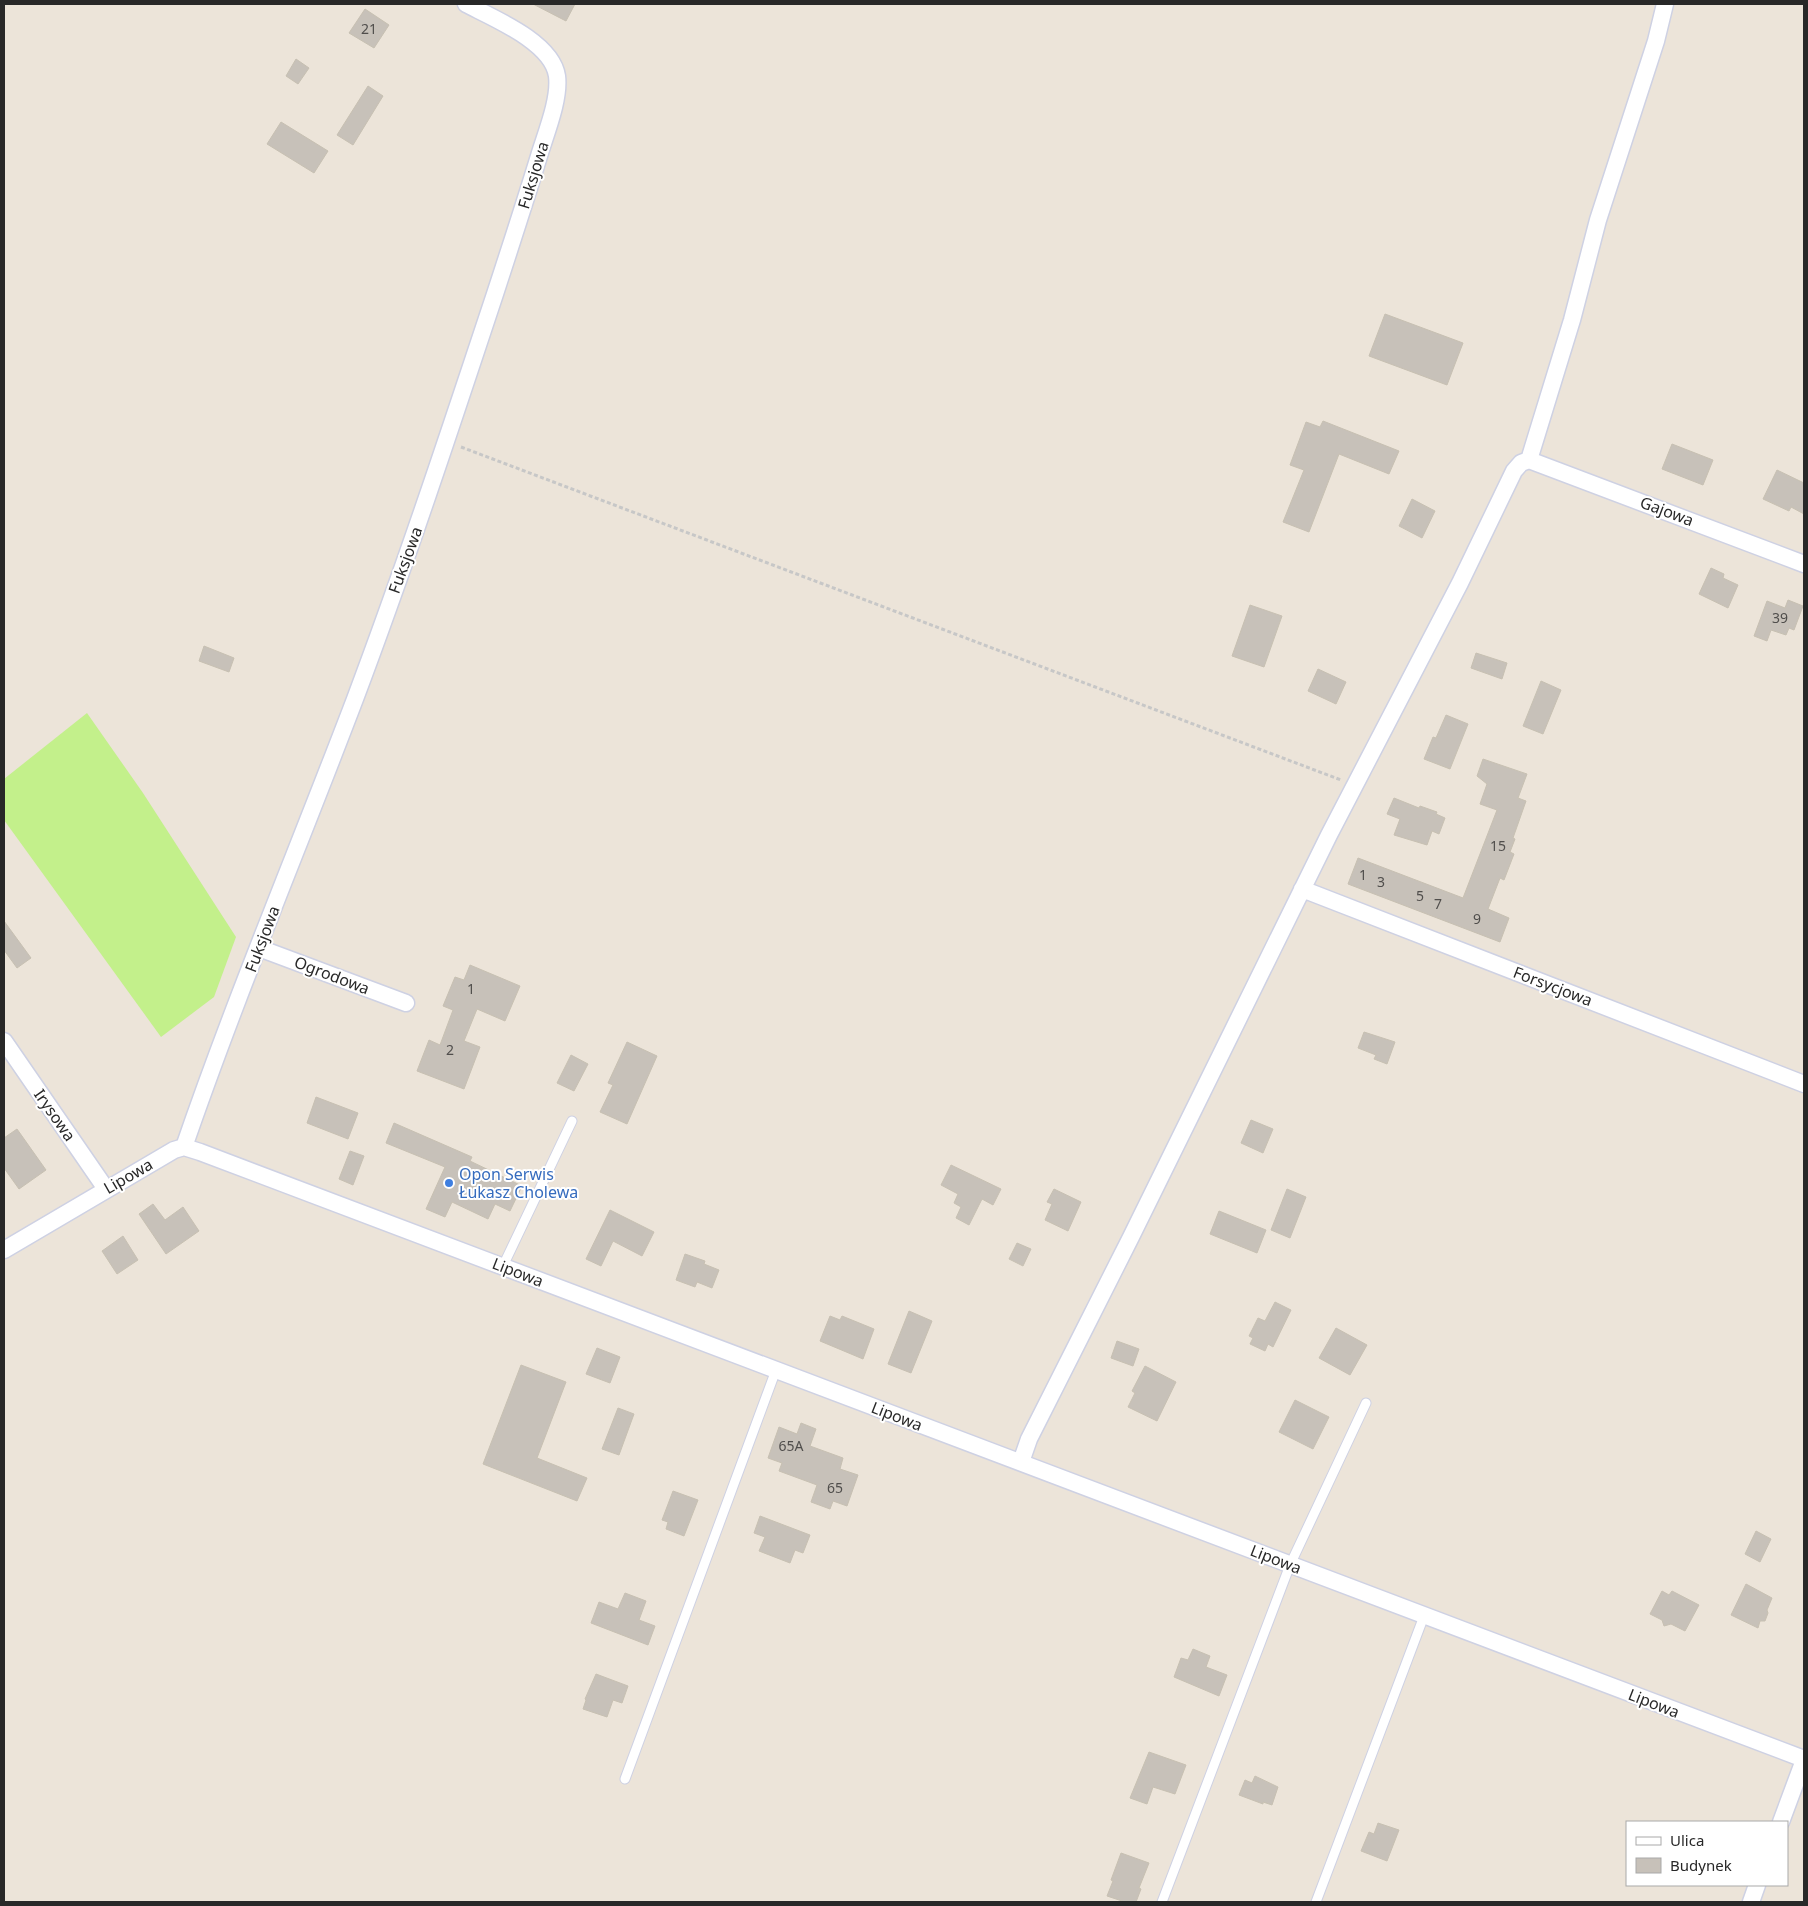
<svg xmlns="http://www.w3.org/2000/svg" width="1808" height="1906" viewBox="0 0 1808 1906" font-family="'Noto Sans',sans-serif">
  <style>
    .pitch { fill: #c3f08b }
    .building { fill: #c7c1b9; stroke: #c7c0b2 }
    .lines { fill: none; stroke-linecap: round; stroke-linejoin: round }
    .service-casing { stroke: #ced1e3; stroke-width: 11 }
    .minor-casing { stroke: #ced1e3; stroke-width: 19 }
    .path { stroke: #c7c7c7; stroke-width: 3; stroke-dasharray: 4 2.5; stroke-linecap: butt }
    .service { stroke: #fff; stroke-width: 9 }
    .minor { stroke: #fff; stroke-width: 16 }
    .shop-dot { fill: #3f7fe0; stroke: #fff; stroke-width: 2 }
    .labels { text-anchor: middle; stroke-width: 4; stroke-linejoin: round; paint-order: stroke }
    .number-label { font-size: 14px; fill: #504e4c }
    .street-label { font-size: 16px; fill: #282828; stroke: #fff }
    .shop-label { font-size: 16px; fill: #366cbe; stroke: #fff; text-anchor: start }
  </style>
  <rect width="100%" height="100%" fill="#ece4d9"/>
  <!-- pitch -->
  <path class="pitch" d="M87,713L143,793L236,937L214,997L161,1037L4,820V779Z"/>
  <!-- building -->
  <path class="building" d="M533,4H575L566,21Z
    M365,9L389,25L374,48L349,33Z
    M296,59L309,68L298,84L286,76Z
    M368,86L383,96L353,145L337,135Z
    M281,122L328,151L314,173L267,144Z
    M1385,314L1463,343L1447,385L1369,356Z
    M1323,421L1399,451L1389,474L1339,454L1309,532L1283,522L1304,470L1290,465L1306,422L1320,427Z
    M1672,444L1713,460L1703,485L1662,469Z
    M1777,470L1804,483V514L1791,507L1789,511L1763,499Z
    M1412,499L1435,511L1422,538L1399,526Z
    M1711,568L1724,574L1723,578L1738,585L1728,608L1699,594Z
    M1788,600L1803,606L1794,630L1789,628L1786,635L1771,630L1767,641L1754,636L1767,601L1785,608Z
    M1250,605L1282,616L1264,667L1232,656Z
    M204,646L234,658L229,672L199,661Z
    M1476,653L1507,663L1502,679L1471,668Z
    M1318,669L1346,682L1336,704L1308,691Z
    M1541,681L1561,690L1543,734L1523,726Z
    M1446,715L1468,724L1450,769L1424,759L1433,737L1436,738Z
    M1483,759L1527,774L1518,798L1526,801L1513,838L1515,839L1510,852L1514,854L1504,880L1500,878L1488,909L1509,918L1500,942L1348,884L1358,858L1463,898L1497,810L1480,804L1487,784L1477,776Z
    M1394,798L1419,808L1420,806L1437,812L1436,814L1445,818L1439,834L1432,831L1427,845L1394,835L1400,819L1387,814Z
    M4,921L31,958L17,968L4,950Z
    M470,965L520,986L505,1021L477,1009L464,1041L480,1047L464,1089L417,1071L429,1040L440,1045L453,1010L443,1006L455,977L464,980Z
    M1364,1032L1395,1042L1387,1064L1374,1059L1376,1055L1358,1048Z
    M627,1042L657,1056L627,1124L600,1112L613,1085L608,1083Z
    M571,1055L588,1064L574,1091L557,1083Z
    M316,1097L358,1113L348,1139L307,1123Z
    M1251,1120L1273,1129L1263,1153L1241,1143Z
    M394,1123L472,1157L470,1161L522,1186L510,1211L495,1204L488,1219L452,1202L445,1217L426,1209L445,1167L386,1143Z
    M17,1129L46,1170L19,1189L4,1168V1138Z
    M350,1151L364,1156L353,1185L339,1179Z
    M951,1165L1001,1189L993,1205L982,1199L969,1225L956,1218L961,1207L954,1203L958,1194L941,1185Z
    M1054,1189L1081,1202L1068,1231L1045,1220L1052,1204L1047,1202Z
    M1287,1189L1306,1197L1290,1238L1271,1230Z
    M153,1204L165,1220L183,1207L199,1231L166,1254L139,1214Z
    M610,1210L654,1232L642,1256L613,1241L601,1266L586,1259Z
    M1219,1211L1266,1230L1257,1253L1210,1234Z
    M123,1236L138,1260L117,1274L102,1251Z
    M1017,1243L1031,1249L1023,1266L1009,1259Z
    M685,1254L705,1261L704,1264L719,1270L712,1288L697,1282L695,1287L676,1280Z
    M1275,1302L1291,1310L1273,1347L1268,1344L1265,1351L1250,1344L1253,1338L1249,1336L1258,1318L1265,1321Z
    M909,1311L932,1321L911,1373L888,1364Z
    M830,1316L840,1320L842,1316L874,1329L863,1359L820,1341Z
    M1336,1328L1367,1345L1350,1375L1319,1358Z
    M1117,1341L1139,1349L1133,1366L1111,1358Z
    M597,1348L620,1357L610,1383L586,1374Z
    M521,1365L566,1382L537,1458L587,1478L577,1501L483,1464Z
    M1145,1366L1176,1382L1157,1421L1128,1407L1135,1393L1132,1391Z
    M1295,1400L1329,1417L1313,1449L1279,1432Z
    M618,1408L634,1414L619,1455L602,1449Z
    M801,1423L816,1429L810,1446L843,1458L840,1469L858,1475L847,1506L833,1501L830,1509L811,1502L817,1485L779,1471L782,1463L768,1458L779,1427L797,1434Z
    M673,1491L698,1500L684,1536L666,1529L668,1522L662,1520Z
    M760,1516L810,1535L803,1553L795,1550L790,1563L759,1551L765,1537L754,1533Z
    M1756,1531L1771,1539L1760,1562L1745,1554Z
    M1746,1584L1772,1598L1767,1610L1768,1613L1765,1621H1760L1758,1628L1731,1615Z
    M1662,1591L1669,1595L1672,1591L1699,1605L1685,1631L1671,1624L1664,1626L1662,1620L1650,1614Z
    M625,1593L646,1601L639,1620L655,1626L648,1645L591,1623L599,1602L618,1609Z
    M1193,1649L1210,1656L1206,1667L1227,1675L1219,1696L1174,1677L1181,1658L1188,1660Z
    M596,1674L628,1686L622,1703L613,1700L607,1717L583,1709L586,1700L585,1699Z
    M1149,1752L1186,1765L1175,1794L1153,1787L1147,1804L1130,1798Z
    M1255,1776L1278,1787L1272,1805L1263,1802V1804L1239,1795L1245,1780L1252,1783Z
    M1378,1823L1399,1830L1387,1861L1361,1851L1369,1832L1374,1834Z
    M1121,1853L1149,1863L1139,1888L1141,1889L1136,1902H1125L1107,1896L1113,1881L1111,1880Z"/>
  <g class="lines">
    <defs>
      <path id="service" d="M503,1266L572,1121
        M625,1779L776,1370
        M1162,1902L1290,1565L1366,1403
        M1316,1902L1424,1616"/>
      <path id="minor" d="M1529,460L1804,564
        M1302,889L1804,1084
        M259,948L406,1003
        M4,1041L106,1189
        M184,1147C236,996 298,849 355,699C405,566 450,430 495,294C510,248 525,202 539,156C546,133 560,99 557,76C552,42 493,18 466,4
        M4,1250L174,1150L184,1147L200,1152L1804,1759
        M1021,1462L1029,1439L1131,1237L1329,835L1460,583L1514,471L1521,463L1529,460L1572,320L1598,220L1656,41L1665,4
        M1781,1822L1804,1760
        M1751,1902L1757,1885"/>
    </defs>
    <!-- service casing -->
    <use href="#service" class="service-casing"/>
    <!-- minor casing -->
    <use href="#minor" class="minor-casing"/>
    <!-- path -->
    <path class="path" d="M461,447L1341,780"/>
    <!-- service -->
    <use href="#service" class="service"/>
    <!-- minor -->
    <use href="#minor" class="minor"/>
  </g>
  <!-- markers -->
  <circle class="shop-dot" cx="449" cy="1183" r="5"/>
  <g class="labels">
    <!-- number labels -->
    <g class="number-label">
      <text x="369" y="34">21</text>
      <text x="1780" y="623">39</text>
      <text x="1498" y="851">15</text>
      <text x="1363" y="880">1</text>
      <text x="1381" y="887">3</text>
      <text x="1420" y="901">5</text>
      <text x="1438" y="909">7</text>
      <text x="1477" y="924">9</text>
      <text x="471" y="994">1</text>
      <text x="450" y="1055">2</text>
      <text x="791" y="1451">65A</text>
      <text x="835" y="1493">65</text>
    </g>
    <!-- street labels -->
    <g class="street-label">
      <text transform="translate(533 175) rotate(-73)" y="6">Fuksjowa</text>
      <text transform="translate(1667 511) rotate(21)" y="6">Gajowa</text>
      <text transform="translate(405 560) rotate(-70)" y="6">Fuksjowa</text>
      <text transform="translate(262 939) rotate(-69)" y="6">Fuksjowa</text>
      <text transform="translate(332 975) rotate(21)" y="6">Ogrodowa</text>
      <text transform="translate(1553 986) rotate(21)" y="6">Forsycjowa</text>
      <text transform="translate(55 1115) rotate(55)" y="6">Irysowa</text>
      <text transform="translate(128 1176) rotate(-30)" y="6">Lipowa</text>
      <text transform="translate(518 1272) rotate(21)" y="6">Lipowa</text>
      <text transform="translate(897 1416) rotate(21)" y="6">Lipowa</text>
      <text transform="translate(1276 1559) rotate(21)" y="6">Lipowa</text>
      <text transform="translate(1654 1703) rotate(21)" y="6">Lipowa</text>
    </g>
    <!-- shop labels -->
    <g class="shop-label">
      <text x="459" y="1180">Opon Serwis<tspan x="459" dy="18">Łukasz Cholewa</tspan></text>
    </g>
  </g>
  <!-- border -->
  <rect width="1808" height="1906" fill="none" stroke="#282828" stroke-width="10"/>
  <!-- legend -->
  <rect x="1626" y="1821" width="162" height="65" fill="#ffffff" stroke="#a9a9a9"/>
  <rect x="1636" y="1837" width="25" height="8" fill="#ffffff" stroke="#a9a9a9"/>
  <text x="1670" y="1846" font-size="15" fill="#282828">Ulica</text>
  <rect x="1636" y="1858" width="25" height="15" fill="#c7c1b9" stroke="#a9a9a9"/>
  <text x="1670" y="1871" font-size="15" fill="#282828">Budynek</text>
</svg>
